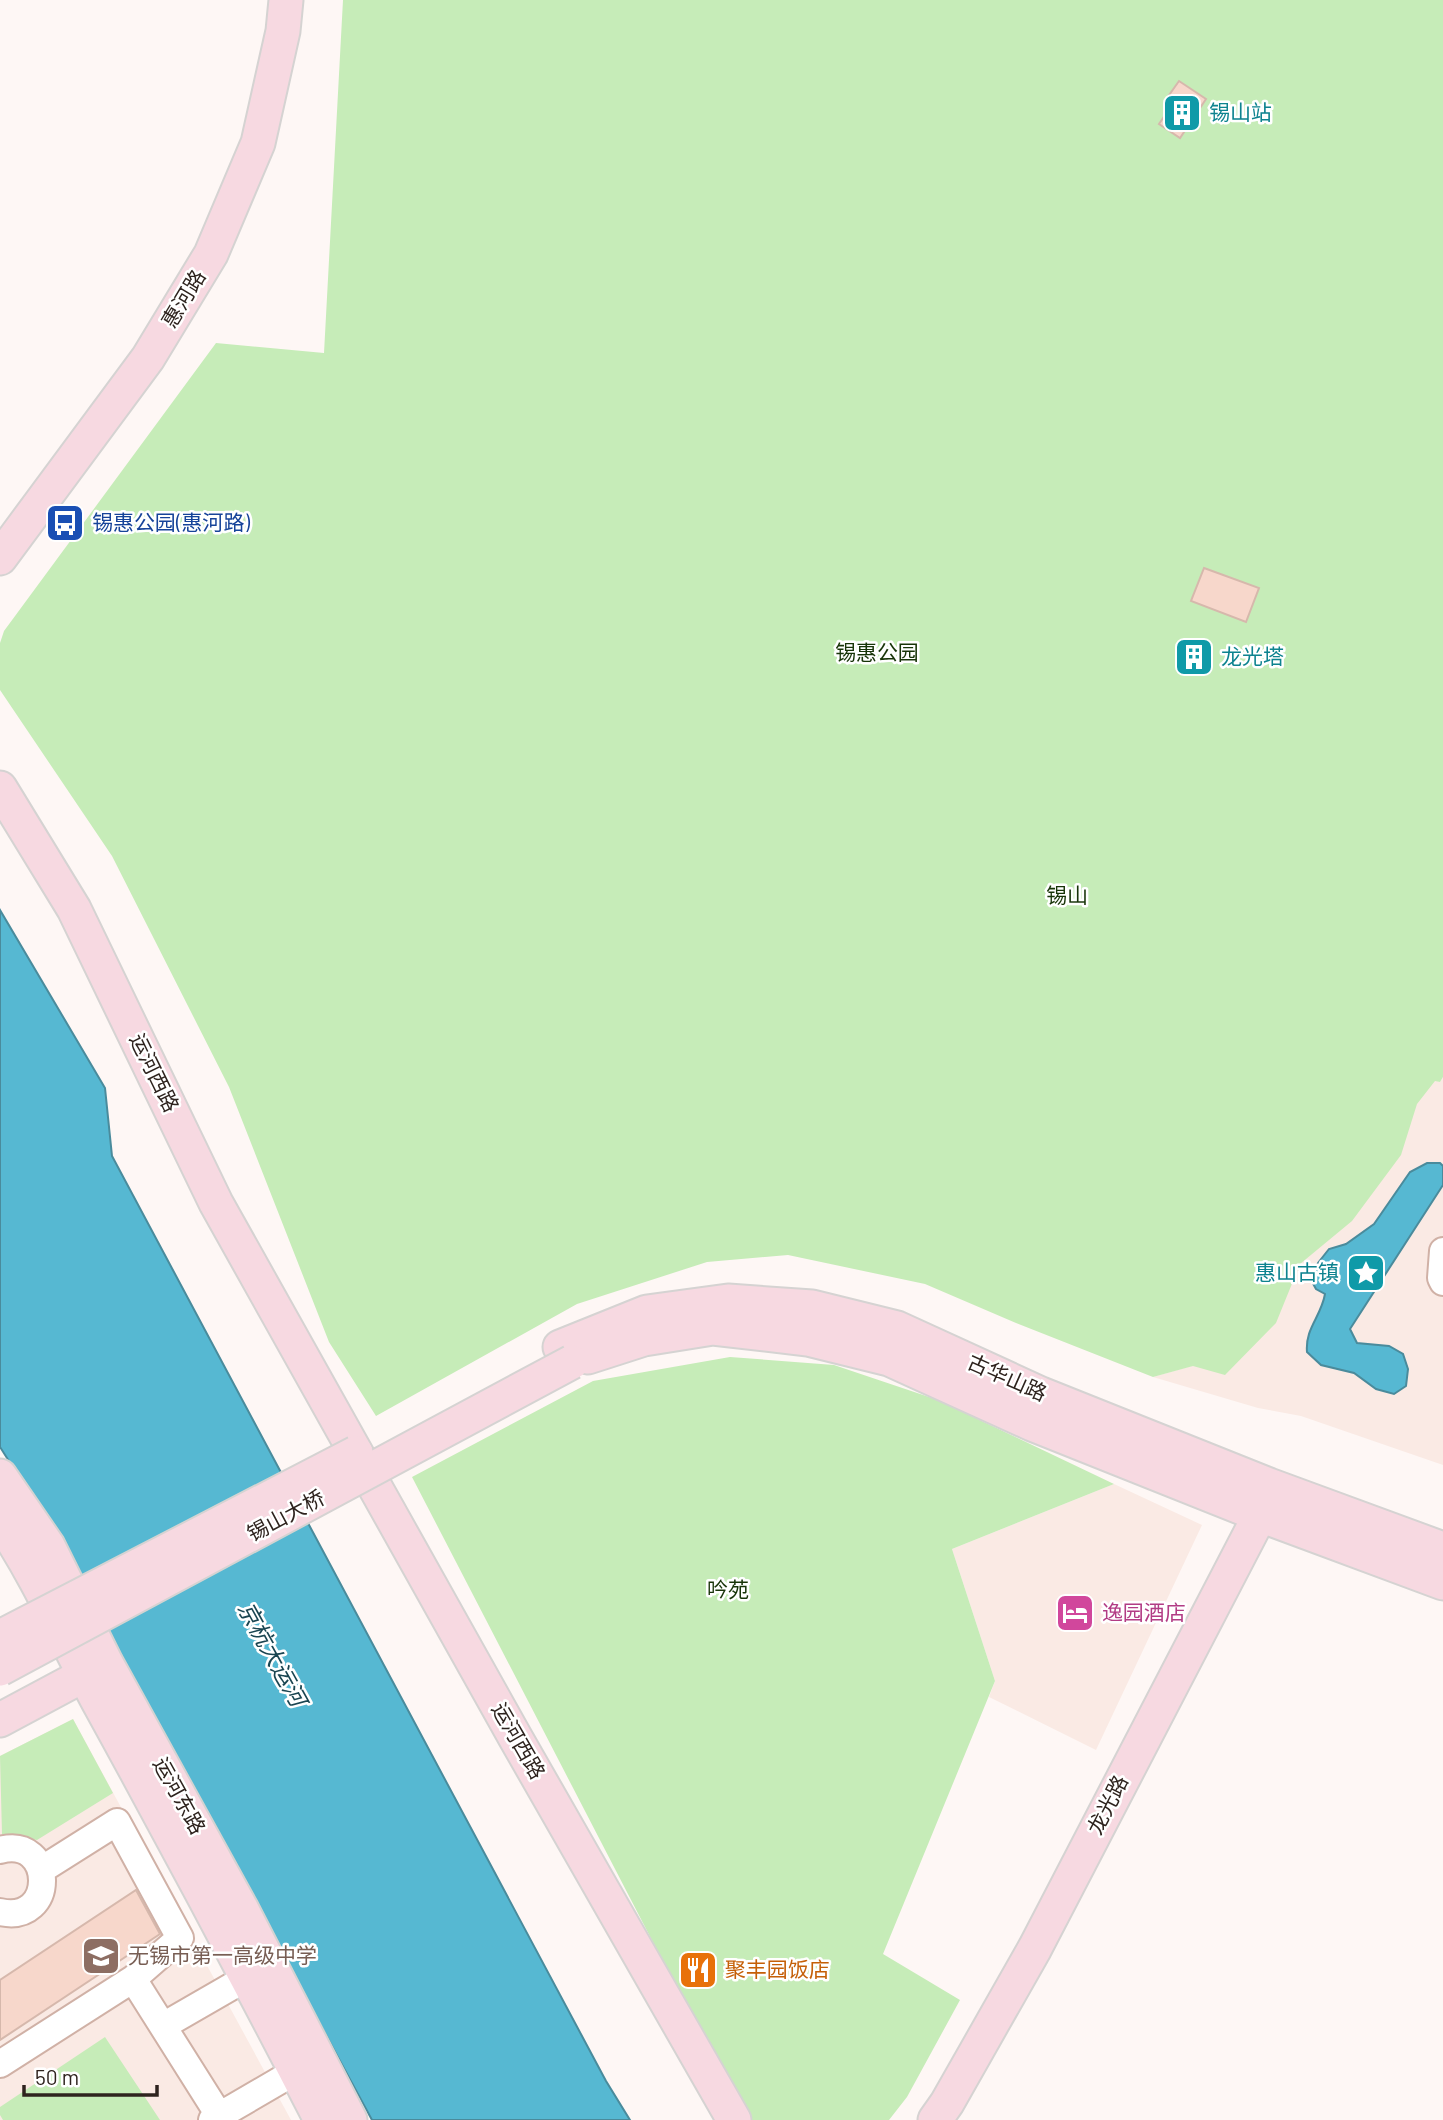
<svg xmlns="http://www.w3.org/2000/svg" width="1443" height="2120" viewBox="0 0 1443 2120" font-family="Barlow,'Noto Sans SC',sans-serif">
  <style>
    .built { fill: #faeae4 }
    .green { fill: #c6ecb8 }
    .water { fill: #56b8d2; stroke: #4a8b9c; stroke-width: 2 }
    .building { fill: #f7d7cb; stroke: #d6b8ac; stroke-width: 2 }
    .lines { fill: none; stroke-linecap: round; stroke-linejoin: round }
    .minor-casing { stroke: #d0b1a6; stroke-width: 30 }
    .major-casing { stroke: #d5d3d2; stroke-width: 37 }
    .minor { stroke: #fff; stroke-width: 26 }
    .major { stroke: #f7d9e1; stroke-width: 33 }
    .major-bridge-casing { stroke: #d5d3d2; stroke-width: 37; stroke-linecap: butt }
    .major-bridge { stroke: #f7d9e1; stroke-width: 33 }
    .labels { text-anchor: middle; stroke-width: 5; stroke-linejoin: round; paint-order: stroke }
    .culture-label { font-size: 21px; fill: #0d838f; stroke: #fff; text-anchor: start }
    .street-label { font-size: 21px; fill: #2e231e; stroke: #fff }
    .transit-label { font-size: 21px; fill: #164399; stroke: #fff; text-anchor: start }
    .park-label { font-size: 21px; fill: #173408; stroke: #fff }
    .hotel-label { font-size: 21px; fill: #b23c85; stroke: #fff; text-anchor: start }
    .education-label { font-size: 21px; fill: #785e54; stroke: #fff; text-anchor: start }
    .food-label { font-size: 21px; fill: #c56008; stroke: #fff; text-anchor: start }
    .water-label { font-size: 23px; font-style: italic; fill: #1a4551; stroke: #fff }
  </style>
  <rect width="100%" height="100%" fill="#fef7f5"/>
  <!-- built -->
  <path class="built" d="M1417,1074L1440,1082L1443,1077V1465L1301,1416L1258,1408L1153,1377L1223,1357L1269,1305Z
    M1114,1484L1202,1525L1096,1750L989,1697L995,1681L952,1549Z
    M73,1719L291,2120H0V1756Z"/>
  <!-- green -->
  <path class="green" d="M343,0H1443V1077L1440,1082L1435,1081L1417,1104L1401,1155L1352,1221L1300,1264L1276,1323L1225,1375L1193,1366L1153,1377L1016,1323L925,1284L788,1255L707,1262L577,1304L376,1416L329,1342L229,1087L112,856L0,690V643L4,631L216,343L324,353Z
    M730,1357L834,1365L938,1400L1114,1484L952,1549L995,1681L883,1954L960,2000L907,2097L889,2120H745L412,1477L593,1381Z
    M73,1719L113,1793L37,1840L2,1834L0,1756Z
    M105,2037L160,2120H3L0,2115V2107Z"/>
  <!-- water -->
  <path class="water" d="M0,910L105,1088L112,1156L606,2081L630,2120H372L48,1523L0,1447Z
    M1427,1163H1440L1443,1166V1185L1350,1329L1357,1343L1389,1346L1403,1354L1408,1369L1406,1386L1394,1394L1376,1389L1354,1373L1321,1365L1307,1352C1305,1328 1321,1317 1325,1294L1316,1289L1311,1280L1318,1263L1329,1249L1346,1244L1374,1224L1410,1172Z"/>
  <!-- building -->
  <path class="building" d="M1179,81L1206,99L1180,138L1159,124L1174,102L1167,98Z
    M1204,568L1259,588L1246,622L1191,601Z
    M1182 657a12 12 0 1 1 24 0a12 12 0 1 1-24 0Z
    M136,1890L160,1934L0,2040V1980Z"/>
  <g class="lines">
    <defs>
      <path id="minor" d="M1443,1251L1441,1278L1443,1282
        M0,1850C55,1835 57,1925 0,1912
        M41,1870L117,1822L180,1938L133,1979
        M163,2026L248,1977
        M0,2064L133,1979L222,2120
        M212,2120L296,2071"/>
      <path id="major" d="M0,558L148,358L211,254L258,143L283,31L286,0
        M0,788L74,909L216,1203L515,1737L734,2120
        M560,1347L647,1312L728,1301L812,1307L897,1328L1041,1394L1269,1485L1443,1549
        M588,1357L644,1339L713,1328L808,1339L889,1359L1032,1424L1260,1515L1443,1583
        M0,1476L48,1546L106,1663L242,1910L350,2120
        M0,1521C39,1578 66,1642 99,1703C175,1841 249,1980 321,2120
        M0,1720L84,1675
        M935,2120L947,2103L1035,1948L1260,1515L1266,1495"/>
    </defs>
    <!-- minor casing -->
    <use href="#minor" class="minor-casing"/>
    <!-- major casing -->
    <use href="#major" class="major-casing"/>
    <!-- minor -->
    <use href="#minor" class="minor"/>
    <!-- major -->
    <use href="#major" class="major"/>
    <defs>
      <path id="major-bridge" d="M0,1637L356,1453
        M0,1669L572,1362"/>
    </defs>
    <!-- major-bridge casing -->
    <use href="#major-bridge" class="major-bridge-casing"/>
    <!-- major-bridge -->
    <use href="#major-bridge" class="major-bridge"/>
  </g>
  <!-- icons -->
  <defs>
    <symbol id="building-square" viewBox="-11 -11 22 22"><rect x="-9" y="-9" width="18" height="18" rx="4" fill="#0f9aa8" stroke="#fff"/><path d="M-4-6H4V6H1V3H-1V6H-4ZM-2.5-4.3h1.7v1.8h-1.7ZM.8-4.3h1.7v1.8H.8ZM-2.5-1h1.7V.8h-1.7ZM.8-1h1.7V.8H.8Z" fill="#fff"/></symbol>
    <symbol id="bus-square" viewBox="-11 -11 22 22"><rect x="-9" y="-9" width="18" height="18" rx="4" fill="#1a4fb4" stroke="#fff"/><path d="M-5-6H5V4H4V6H2V4H-2V6H-4V4H-5ZM-3.5-4V0h7V-4ZM-3.5 1.2v1.5H-2V1.2ZM2 1.2v1.5H3.5V1.2Z" fill="#fff"/></symbol>
    <symbol id="sight-square" viewBox="-11 -11 22 22"><rect x="-9" y="-9" width="18" height="18" rx="4" fill="#0f9aa8" stroke="#fff"/><path d="M0-6L1.8-2.2L6-1.7L2.9 1.2L3.7 5.4L0 3.3L-3.7 5.4L-2.9 1.2L-6-1.7L-1.8-2.2Z" fill="#fff"/></symbol>
    <symbol id="hotel-square" viewBox="-11 -11 22 22"><rect x="-9" y="-9" width="18" height="18" rx="4" fill="#d1479c" stroke="#fff"/><path d="M-6-4.5h1.5V1H6V5H4.5V3h-9V5H-6ZM-4 0a1.8 1.8 0 1 1 3.6 0ZM.5 0V-2.5h3Q6-2.5 6 0Z" fill="#fff"/></symbol>
    <symbol id="school-square" viewBox="-11 -11 22 22"><rect x="-9" y="-9" width="18" height="18" rx="4" fill="#8d6e63" stroke="#fff"/><path d="M0-5L7-2L0 1L-7-2ZM-4 1L0 2.5L4 1V4Q0 6-4 4Z" fill="#fff"/></symbol>
    <symbol id="restaurant-square" viewBox="-11 -11 22 22"><rect x="-9" y="-9" width="18" height="18" rx="4" fill="#e8710a" stroke="#fff"/><path d="M-5-6h1v4h1v-4h1v4h1v-4h1v5L-1.5 .5V6h-2V.5L-5-1ZM5-6V6H3V1.5H1.5Q1.5-4 5-6Z" fill="#fff"/></symbol>
  </defs>
  <g fill-rule="evenodd">
    <use href="#building-square" x="1160" y="91" width="44" height="44"/>
    <use href="#bus-square" x="43" y="501" width="44" height="44"/>
    <use href="#building-square" x="1172" y="635" width="44" height="44"/>
    <use href="#sight-square" x="1344" y="1251" width="44" height="44"/>
    <use href="#hotel-square" x="1053" y="1591" width="44" height="44"/>
    <use href="#school-square" x="79" y="1934" width="44" height="44"/>
    <use href="#restaurant-square" x="676" y="1948" width="44" height="44"/>
  </g>
  <g class="labels">
    <!-- culture labels -->
    <g class="culture-label">
      <text x="1209" y="120">锡山站</text>
      <text x="1221" y="664">龙光塔</text>
      <text x="1339" y="1280" text-anchor="end">惠山古镇</text>
    </g>
    <!-- street labels -->
    <g class="street-label">
      <text transform="translate(184 299) rotate(-59)" y="7">惠河路</text>
      <text transform="translate(154 1073) rotate(64)" y="7">运河西路</text>
      <text transform="translate(1007 1378) rotate(24)" y="7">古华山路</text>
      <text transform="translate(286 1516) rotate(-28)" y="7">锡山大桥</text>
      <text transform="translate(518 1741) rotate(60)" y="7">运河西路</text>
      <text transform="translate(179 1796) rotate(61)" y="7">运河东路</text>
      <text transform="translate(1108 1805) rotate(-63)" y="7">龙光路</text>
    </g>
    <!-- transit labels -->
    <g class="transit-label">
      <text x="92" y="530">锡惠公园(惠河路)</text>
    </g>
    <!-- park labels -->
    <g class="park-label">
      <text x="877" y="660">锡惠公园</text>
      <text x="1067" y="903">锡山</text>
      <text x="728" y="1597">吟苑</text>
    </g>
    <!-- hotel labels -->
    <g class="hotel-label">
      <text x="1102" y="1620">逸园酒店</text>
    </g>
    <!-- education labels -->
    <g class="education-label">
      <text x="128" y="1963">无锡市第一高级中学</text>
    </g>
    <!-- food labels -->
    <g class="food-label">
      <text x="725" y="1977">聚丰园饭店</text>
    </g>
    <!-- water labels -->
    <g class="water-label">
      <text transform="translate(272 1654) rotate(61)" y="8">京杭大运河</text>
    </g>
  </g>
  <!-- scale -->
  <path d="M24 2085v10h133v-10" fill="none" stroke="#2e231e" stroke-width="3.5"/>
  <text x="35" y="2085" font-size="21" fill="#2e231e" stroke="#ffffff" stroke-width="5" paint-order="stroke">50 m</text>
</svg>
